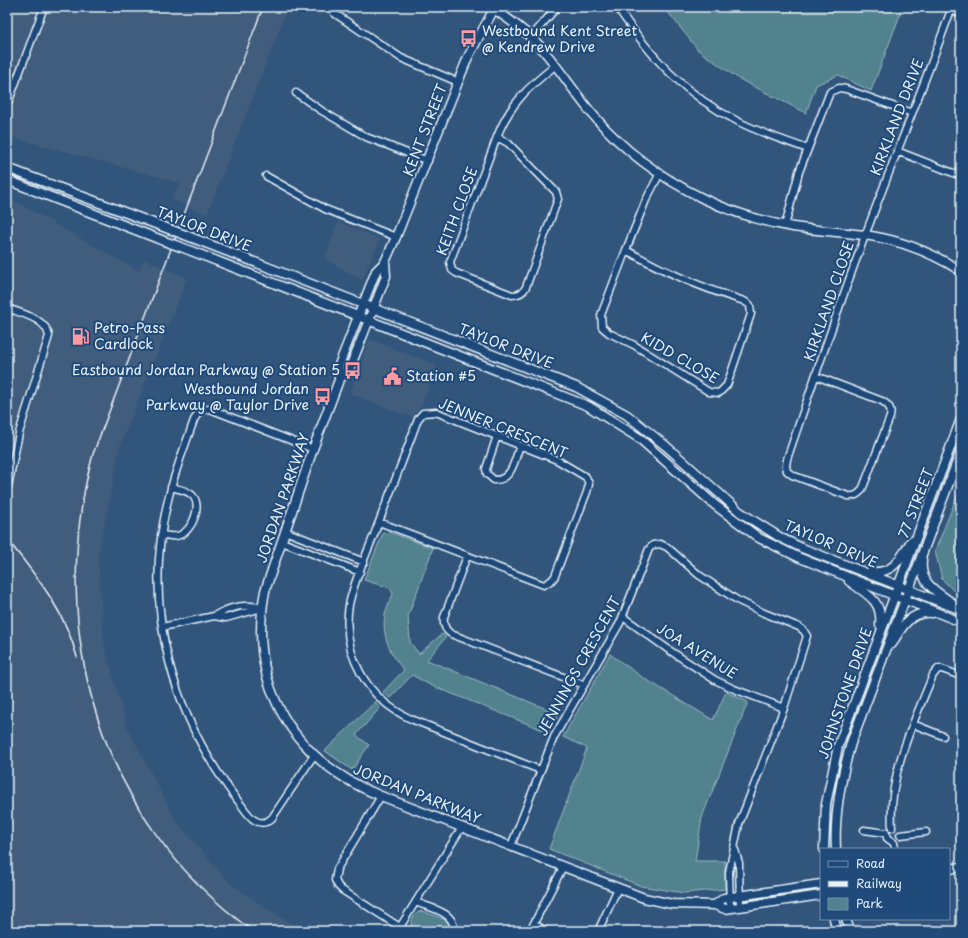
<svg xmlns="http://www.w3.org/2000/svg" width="968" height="938" viewBox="0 0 968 938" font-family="'Playpen Sans',sans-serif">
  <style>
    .built { fill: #405d7d }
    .green { fill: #51828d; stroke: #9cbac2 }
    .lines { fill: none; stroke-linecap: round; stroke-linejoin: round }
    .street-casing { stroke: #e8f1f8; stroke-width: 9 }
    .secondary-casing { stroke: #e8f1f8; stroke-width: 11 }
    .street { stroke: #1f4a7a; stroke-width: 6 }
    .secondary { stroke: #1f4a7a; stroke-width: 8 }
    .rail { stroke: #e8f1f8; stroke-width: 1.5 }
    .secondary-bridge-casing { stroke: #e8f1f8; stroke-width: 11; stroke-linecap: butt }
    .secondary-bridge { stroke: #1f4a7a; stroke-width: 8 }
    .labels { text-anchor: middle; stroke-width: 4; stroke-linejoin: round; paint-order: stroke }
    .poi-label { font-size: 14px; fill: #e8f1f8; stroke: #1f4a7a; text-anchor: start }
    .street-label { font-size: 14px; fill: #e8f1f8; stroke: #1f4a7a }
  </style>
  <rect width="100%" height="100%" fill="#32557c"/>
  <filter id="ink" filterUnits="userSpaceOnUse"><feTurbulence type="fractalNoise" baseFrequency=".025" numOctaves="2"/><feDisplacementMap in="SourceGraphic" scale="8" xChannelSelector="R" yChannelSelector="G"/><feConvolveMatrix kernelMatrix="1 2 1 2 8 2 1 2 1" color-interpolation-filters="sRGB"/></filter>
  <g filter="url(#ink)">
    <!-- built -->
    <path class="built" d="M7,7H288L207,214L172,200L180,183L15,138H7Z
      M7,197L139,271L144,259L187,278L120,446L98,557L104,644L127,727L178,824L232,885L302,931H7Z
      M338,222L380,239L362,280L324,259Z
      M369,339L437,365L422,405L412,417L350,394Z"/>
    <!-- green -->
    <path class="green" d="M664,7H903L871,91L838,75L816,85L806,113L739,79L698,50Z
      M961,486V596L956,593L942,579L935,551Z
      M389,532L433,548L408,616L410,642L419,654L442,634L446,637L427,660L559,714L548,732L430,685L412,675L390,698L383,692L404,670C391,656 381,635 385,615C387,608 390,601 393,594L390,588L364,580L383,533Z
      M610,654L642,677L713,720L726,692L748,702L702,817L695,861H725V889L684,893L641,886L549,849L587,748L563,737Z
      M375,702L380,708L356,735L369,745L352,770L325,751Z
      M422,911L446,920L450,926L448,931L414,930L411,927C410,920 415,912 422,911Z"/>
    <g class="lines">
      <defs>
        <path id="street" d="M617,7C651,57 684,95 739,122C761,133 785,141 808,149
          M951,10L961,14
          M334,13L401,58L458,82
          M531,37L557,7
          M296,93L322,111L366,137L428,161
          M7,106L44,7
          M497,137L508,143L556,192L558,199L526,287C523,293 519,295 512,295L456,273L452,270L450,262Z
          M497,137C509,105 529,86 555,66
          M897,151L961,176
          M266,176L325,209L396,237
          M785,226L799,172L830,92L839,88L846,89L912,113
          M626,250C664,272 702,288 744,301L750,305L751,314L727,385L719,393L709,392L634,345L609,333L602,327L601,315Z
          M626,250L646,200L660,173
          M7,308C22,314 46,318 49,336L19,433L7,491
          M816,376L882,401C889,405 892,409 890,417L864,485C861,493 857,497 848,496L792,475L787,471L786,466L787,459C813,383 838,308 866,233C894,158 925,83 952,7
          M497,436L486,469L487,474L494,480C512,481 515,459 520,445
          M313,449L210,409L200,410L194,420C185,446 174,473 168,500C141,610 173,719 242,806C249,816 259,830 272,818L314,755
          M379,522L544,585L552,580L555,576L587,492L589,484L586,477L557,460L436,412L423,413L418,419C405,455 391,491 377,527C368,552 354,579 349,605C341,654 367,699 411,719L540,770
          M285,531L364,562
          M161,535C167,535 175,538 180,535C192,531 203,505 192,495C187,490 178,489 171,487
          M282,542L360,572
          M467,556L444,617C443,624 445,630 451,634L584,685
          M214,616C229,607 245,603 262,608
          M623,617L669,650L715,680L734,689L784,708
          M162,627L214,616L226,618L262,608
          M913,724L943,736
          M381,796L337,869L335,880L338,886L342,890L406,931
          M892,828C888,774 913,724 933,675L939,668L961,676
          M864,830L886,833
          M886,833L887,838L894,843L895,849
          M900,835L926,832
          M511,846L554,737L620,623L649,549L653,545L660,544L667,547L699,575L737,600L764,613L799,627L804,631L807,636L784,708L739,824L729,872L730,908
          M735,850L739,863L740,907
          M416,902C429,908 457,912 453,931
          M534,924L546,931
          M400,927L462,827
          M530,931L563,867
          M598,931L618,888"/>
        <path id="secondary" d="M491,7C510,20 529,33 544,51C562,72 576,95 594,116C624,151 663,179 704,199C732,212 763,222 793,227C819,231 846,232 871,236C902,241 934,254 961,271
          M494,9L468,57L396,237L385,262L376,271L339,365V380L313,449L265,591C247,685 293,761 381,796L644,898L672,904L715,905L725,909L821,895
          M7,168L169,229
          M7,180L164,241
          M185,235L576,387L627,415L666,446L740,512L781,538L802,548L961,610
          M181,247L588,406L639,438L715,505L759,538L800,558L961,622
          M339,380L349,370L369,320L386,276L385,262
          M922,560C919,584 937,592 954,604
          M870,572C894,574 900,559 911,541
          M849,581C866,594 883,600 880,625
          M892,644C901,627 911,611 932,613
          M824,849L826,804L838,746L961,419
          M836,849C834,813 841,778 851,743L961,451
          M949,869L961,867
          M715,905L724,898L821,884
          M834,919L837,931
          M846,919L850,931"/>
      </defs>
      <!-- street casing -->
      <use href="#street" class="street-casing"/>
      <!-- secondary casing -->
      <use href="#secondary" class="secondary-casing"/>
      <!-- street -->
      <use href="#street" class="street"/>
      <!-- secondary -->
      <use href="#secondary" class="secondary"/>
      <!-- rail -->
      <path class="rail" d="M7,539C37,577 64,609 77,657
        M253,931C100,822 45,631 93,454L263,7"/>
      <defs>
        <path id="secondary-bridge" d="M169,229L185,235
          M164,241L181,247"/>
      </defs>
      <!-- secondary-bridge casing -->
      <use href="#secondary-bridge" class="secondary-bridge-casing"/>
      <!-- secondary-bridge -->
      <use href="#secondary-bridge" class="secondary-bridge"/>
    </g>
  </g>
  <!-- icons -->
  <defs>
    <symbol id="bus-bare" viewBox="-9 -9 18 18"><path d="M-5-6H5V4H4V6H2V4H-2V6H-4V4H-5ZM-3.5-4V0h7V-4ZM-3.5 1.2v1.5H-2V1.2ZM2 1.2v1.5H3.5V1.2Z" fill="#ff9aa2" stroke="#1f4a7a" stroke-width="2.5" paint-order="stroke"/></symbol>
    <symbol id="fuel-bare" viewBox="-9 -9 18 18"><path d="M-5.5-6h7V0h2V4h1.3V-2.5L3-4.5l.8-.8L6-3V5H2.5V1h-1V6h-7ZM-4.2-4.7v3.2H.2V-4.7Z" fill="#ff9aa2" stroke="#1f4a7a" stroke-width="2.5" paint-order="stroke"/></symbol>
    <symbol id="civic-bare" viewBox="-9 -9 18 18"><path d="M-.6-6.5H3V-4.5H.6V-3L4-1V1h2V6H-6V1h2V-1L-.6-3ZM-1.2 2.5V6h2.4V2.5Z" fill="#ff9aa2" stroke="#1f4a7a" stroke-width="2.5" paint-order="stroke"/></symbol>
  </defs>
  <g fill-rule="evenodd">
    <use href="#bus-bare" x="456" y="26" width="25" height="25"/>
    <use href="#fuel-bare" x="68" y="324" width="25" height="25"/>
    <use href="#bus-bare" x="340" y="358" width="25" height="25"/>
    <use href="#civic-bare" x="380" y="364" width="25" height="25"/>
    <use href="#bus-bare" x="310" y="384" width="25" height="25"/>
  </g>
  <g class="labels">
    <!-- poi labels -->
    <g class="poi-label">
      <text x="482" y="36">Westbound Kent Street<tspan x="482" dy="16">@ Kendrew Drive</tspan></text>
      <text x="94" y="333">Petro-Pass<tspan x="94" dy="16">Cardlock</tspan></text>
      <text x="340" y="375" text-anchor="end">Eastbound Jordan Parkway @ Station 5</text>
      <text x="406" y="381">Station #5</text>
      <text x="309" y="394" text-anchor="end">Westbound Jordan<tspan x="309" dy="16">Parkway @ Taylor Drive</tspan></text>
    </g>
    <!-- street labels -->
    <g class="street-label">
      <text transform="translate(897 117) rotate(-69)" y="5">KIRKLAND DRIVE</text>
      <text transform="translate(425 130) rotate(-69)" y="5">KENT STREET</text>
      <text transform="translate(457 211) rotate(-70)" y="5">KEITH CLOSE</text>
      <text transform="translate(204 229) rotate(21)" y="5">TAYLOR DRIVE</text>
      <text transform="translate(829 301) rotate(-71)" y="5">KIRKLAND CLOSE</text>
      <text transform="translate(506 346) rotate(21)" y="5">TAYLOR DRIVE</text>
      <text transform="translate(680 358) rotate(30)" y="5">KIDD CLOSE</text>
      <text transform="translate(503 428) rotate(22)" y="5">JENNER CRESCENT</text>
      <text transform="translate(283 498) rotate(-71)" y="5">JORDAN PARKWAY</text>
      <text transform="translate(916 503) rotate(-69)" y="5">77 STREET</text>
      <text transform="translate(831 544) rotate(23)" y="5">TAYLOR DRIVE</text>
      <text transform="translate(697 651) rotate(32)" y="5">JOA AVENUE</text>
      <text transform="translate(579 666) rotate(-61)" y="5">JENNINGS CRESCENT</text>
      <text transform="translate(845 693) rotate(-71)" y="5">JOHNSTONE DRIVE</text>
      <text transform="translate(417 794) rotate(22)" y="5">JORDAN PARKWAY</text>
    </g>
  </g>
  <!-- margin -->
  <rect width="968" height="938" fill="none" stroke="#1f4a7a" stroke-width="24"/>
  <rect x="12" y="12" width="944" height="914" fill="none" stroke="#e8f1f8" stroke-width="1.5" filter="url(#ink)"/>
  <!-- legend -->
  <rect x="820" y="848" width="130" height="72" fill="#1f4a7a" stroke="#6f8dac"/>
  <rect x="828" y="861" width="20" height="6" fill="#1f4a7a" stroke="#6f8dac"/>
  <text x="856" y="868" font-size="12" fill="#e8f1f8">Road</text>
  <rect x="828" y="881" width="20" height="6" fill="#e8f1f8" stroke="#6f8dac"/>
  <text x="856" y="888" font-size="12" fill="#e8f1f8">Railway</text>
  <rect x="828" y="898" width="20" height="12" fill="#51828d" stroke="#6f8dac"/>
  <text x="856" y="908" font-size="12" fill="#e8f1f8">Park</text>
</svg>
